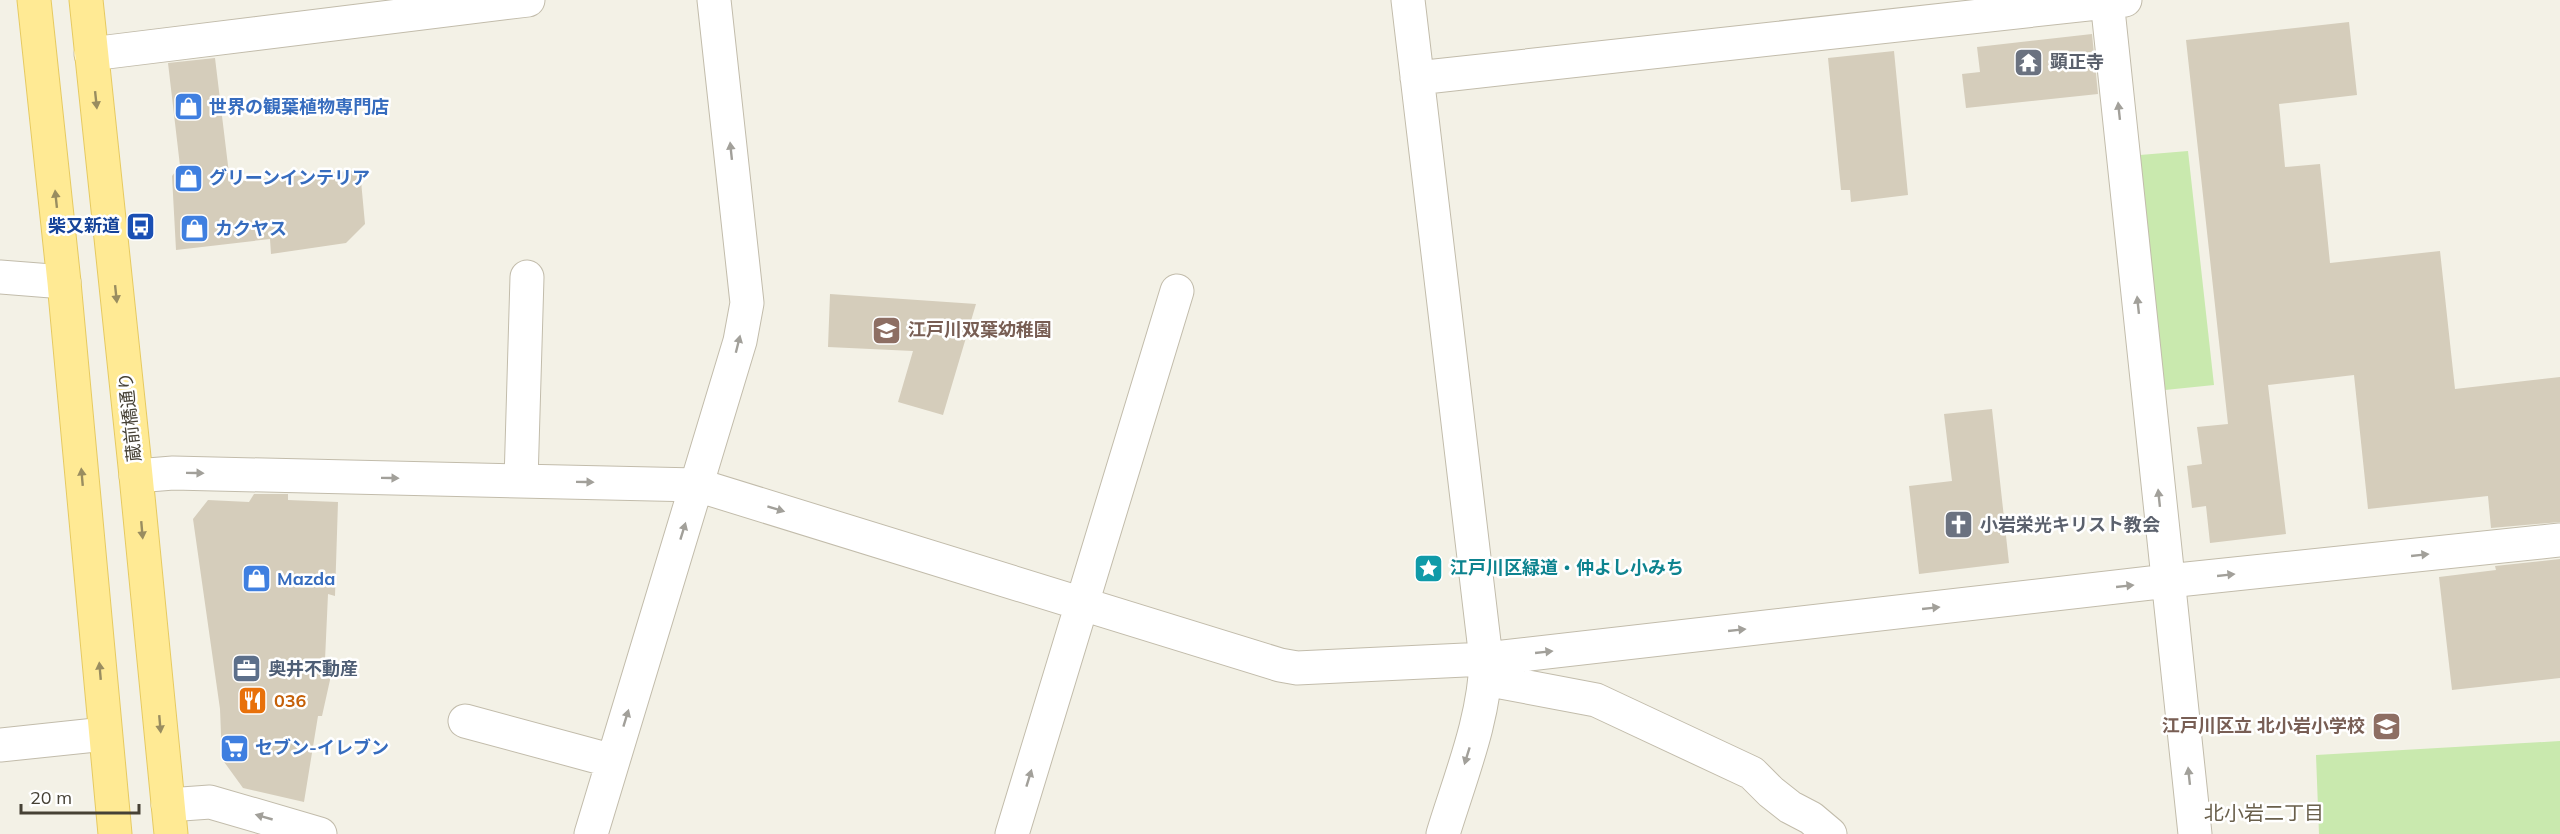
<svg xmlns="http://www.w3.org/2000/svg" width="2560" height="834" viewBox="0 0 2560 834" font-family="Mulish,'Noto Sans JP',sans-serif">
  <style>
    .green { fill: #c9e9ae }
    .building { fill: #d5cdbb }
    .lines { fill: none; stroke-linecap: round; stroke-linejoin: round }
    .minor-casing { stroke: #c2bcab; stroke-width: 35 }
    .major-casing { stroke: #e6ca61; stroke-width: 35 }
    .minor { stroke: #fff; stroke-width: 33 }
    .major { stroke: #ffea94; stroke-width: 33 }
    .oneway { fill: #998d60 }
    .oneway2 { fill: #a2a09a }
    .labels { text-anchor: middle; stroke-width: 5; stroke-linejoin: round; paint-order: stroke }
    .worship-label { font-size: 18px; font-weight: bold; fill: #5b616d; stroke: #fff; text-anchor: start }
    .shop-label { font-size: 18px; font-weight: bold; fill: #366cbe; stroke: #fff; text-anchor: start }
    .transit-label { font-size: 18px; font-weight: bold; fill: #164399; stroke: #fff; text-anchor: end }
    .education-label { font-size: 18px; font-weight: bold; fill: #785e54; stroke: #fff; text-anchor: start }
    .street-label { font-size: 18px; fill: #464135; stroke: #fff }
    .culture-label { font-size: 18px; font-weight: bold; fill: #0d838f; stroke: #fff; text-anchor: start }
    .service-label { font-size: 18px; font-weight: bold; fill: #4e5e75; stroke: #fff; text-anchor: start }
    .food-label { font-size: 18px; font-weight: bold; fill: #c56008; stroke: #fff; text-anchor: start }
    .neighbourhood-label { font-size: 20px; fill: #6a604c; stroke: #fff }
  </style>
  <rect width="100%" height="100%" fill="#f3f1e6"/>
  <!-- green -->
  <path class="green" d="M2188,151L2214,385L2165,390L2140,155Z
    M2560,741V834H2319L2316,755Z"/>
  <!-- building -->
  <path class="building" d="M2349,22L2357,95L2279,104L2285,167L2320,164L2330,263L2440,251L2455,389L2560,377V522L2491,528L2488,496L2368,509L2354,375L2268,385L2286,534L2210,543L2206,506L2192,508L2187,466L2202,464L2197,427L2228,424L2186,40Z
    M2092,34L2098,94L1966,108L1962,74L1980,72L1977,47Z
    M1894,51L1908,195L1851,202L1850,190H1841L1828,58Z
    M215,58L230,182L360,170L365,224L346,243L271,254L270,239L176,250L172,176L180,166L168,63Z
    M830,294L976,304L943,415L898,402L913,351L828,347Z
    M1992,409L2009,563L1919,574L1909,486L1952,481L1944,414Z
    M254,494H288V500L338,502L335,596L328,594L325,660L334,662L322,716H318L304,802L243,788L222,759L220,709L193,519L208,500L249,502Z
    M2560,559V678L2452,690L2439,577L2496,570L2495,566Z"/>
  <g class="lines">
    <defs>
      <path id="minor" d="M1408,0L1486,659C1485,718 1460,778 1443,834
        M2107,0L2195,834
        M91,54L528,0
        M1417,78L2125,0
        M0,277L64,282
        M136,476L173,473L697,485L1280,665L1297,668L1486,659L2168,581L2560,540
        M521,481L527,277
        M1485,679L1596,700L1752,773L1771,792L1790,807L1811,818L1830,834
        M465,721L613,761
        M0,745L105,734
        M168,805L210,802L320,834
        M591,834L740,341L747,303L714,0
        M1012,834L1177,291"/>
      <path id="major" d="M34,0L64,282L115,834
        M86,0L136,476L171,834"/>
    </defs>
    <!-- minor casing -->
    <use href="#minor" class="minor-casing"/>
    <!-- major casing -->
    <use href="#major" class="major-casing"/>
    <!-- minor -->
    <use href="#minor" class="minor"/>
    <!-- major -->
    <use href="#major" class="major"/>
  </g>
  <!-- one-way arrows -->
  <defs><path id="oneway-solid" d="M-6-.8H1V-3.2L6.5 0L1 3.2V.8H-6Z" transform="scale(1.5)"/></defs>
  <g class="oneway">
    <use href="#oneway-solid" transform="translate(96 100) rotate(84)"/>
    <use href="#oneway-solid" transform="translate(56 199) rotate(-96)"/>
    <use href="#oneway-solid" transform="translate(116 294) rotate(84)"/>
    <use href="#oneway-solid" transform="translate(82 477) rotate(-95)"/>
    <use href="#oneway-solid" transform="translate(142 530) rotate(85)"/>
    <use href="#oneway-solid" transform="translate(100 671) rotate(-95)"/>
    <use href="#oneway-solid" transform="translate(160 724) rotate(85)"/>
  </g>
  <g class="oneway2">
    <use href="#oneway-solid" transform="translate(2119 111) rotate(-96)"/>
    <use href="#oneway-solid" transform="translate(731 151) rotate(-96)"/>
    <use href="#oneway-solid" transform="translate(2138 305) rotate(-96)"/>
    <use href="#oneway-solid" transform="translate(738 344) rotate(-76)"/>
    <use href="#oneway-solid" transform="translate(195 473) rotate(1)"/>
    <use href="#oneway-solid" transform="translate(390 478) rotate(1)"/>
    <use href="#oneway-solid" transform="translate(585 482) rotate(1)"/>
    <use href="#oneway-solid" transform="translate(2159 498) rotate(-96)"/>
    <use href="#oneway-solid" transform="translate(776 509) rotate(17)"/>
    <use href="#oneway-solid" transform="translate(683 531) rotate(-73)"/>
    <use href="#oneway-solid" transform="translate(2420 555) rotate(-6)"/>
    <use href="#oneway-solid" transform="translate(2226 575) rotate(-6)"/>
    <use href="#oneway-solid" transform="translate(2125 586) rotate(-6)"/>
    <use href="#oneway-solid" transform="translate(1931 608) rotate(-6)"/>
    <use href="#oneway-solid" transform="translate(1737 630) rotate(-6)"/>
    <use href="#oneway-solid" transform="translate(1544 652) rotate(-6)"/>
    <use href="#oneway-solid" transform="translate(626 718) rotate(-73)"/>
    <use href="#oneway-solid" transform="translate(1467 756) rotate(107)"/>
    <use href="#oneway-solid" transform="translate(2189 776) rotate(-96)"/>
    <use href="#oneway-solid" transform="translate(1029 778) rotate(-73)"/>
    <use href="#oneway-solid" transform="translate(264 817) rotate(-164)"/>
  </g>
  <!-- icons -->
  <defs>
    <symbol id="temple-square" viewBox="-11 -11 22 22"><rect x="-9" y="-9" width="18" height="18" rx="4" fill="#6b7280" stroke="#fff"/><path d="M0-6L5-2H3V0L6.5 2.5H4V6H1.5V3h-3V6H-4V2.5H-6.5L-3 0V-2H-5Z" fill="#fff"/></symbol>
    <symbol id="shop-square" viewBox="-11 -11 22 22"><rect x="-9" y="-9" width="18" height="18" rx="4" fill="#3f7fe0" stroke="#fff"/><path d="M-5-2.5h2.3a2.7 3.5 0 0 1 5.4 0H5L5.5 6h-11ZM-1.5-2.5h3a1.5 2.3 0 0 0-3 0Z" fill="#fff"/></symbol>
    <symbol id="bus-square" viewBox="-11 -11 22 22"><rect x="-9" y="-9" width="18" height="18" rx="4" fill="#1a4fb4" stroke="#fff"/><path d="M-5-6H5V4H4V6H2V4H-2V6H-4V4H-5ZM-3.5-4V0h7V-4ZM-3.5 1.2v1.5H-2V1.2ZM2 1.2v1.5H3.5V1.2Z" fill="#fff"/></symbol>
    <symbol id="school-square" viewBox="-11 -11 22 22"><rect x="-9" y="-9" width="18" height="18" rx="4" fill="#8d6e63" stroke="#fff"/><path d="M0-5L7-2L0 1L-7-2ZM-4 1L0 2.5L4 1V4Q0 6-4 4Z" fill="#fff"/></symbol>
    <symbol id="church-square" viewBox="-11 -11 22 22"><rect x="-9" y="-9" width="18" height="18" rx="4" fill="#6b7280" stroke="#fff"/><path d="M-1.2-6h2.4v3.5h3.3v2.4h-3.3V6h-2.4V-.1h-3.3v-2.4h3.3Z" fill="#fff"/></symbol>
    <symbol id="sight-square" viewBox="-11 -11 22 22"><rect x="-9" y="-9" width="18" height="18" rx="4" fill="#0f9aa8" stroke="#fff"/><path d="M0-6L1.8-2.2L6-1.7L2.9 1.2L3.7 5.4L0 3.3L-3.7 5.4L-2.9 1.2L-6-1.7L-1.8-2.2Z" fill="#fff"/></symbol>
    <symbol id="office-square" viewBox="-11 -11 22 22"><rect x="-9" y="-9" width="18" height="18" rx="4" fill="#5c6f8a" stroke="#fff"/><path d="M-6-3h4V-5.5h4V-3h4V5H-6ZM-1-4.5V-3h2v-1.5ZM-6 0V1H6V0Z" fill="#fff"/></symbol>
    <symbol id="restaurant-square" viewBox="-11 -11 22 22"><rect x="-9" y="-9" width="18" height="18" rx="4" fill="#e8710a" stroke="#fff"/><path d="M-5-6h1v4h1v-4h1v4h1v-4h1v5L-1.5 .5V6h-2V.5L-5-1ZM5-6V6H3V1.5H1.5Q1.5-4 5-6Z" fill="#fff"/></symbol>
    <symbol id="supermarket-square" viewBox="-11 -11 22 22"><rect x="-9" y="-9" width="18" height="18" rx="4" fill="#3f7fe0" stroke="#fff"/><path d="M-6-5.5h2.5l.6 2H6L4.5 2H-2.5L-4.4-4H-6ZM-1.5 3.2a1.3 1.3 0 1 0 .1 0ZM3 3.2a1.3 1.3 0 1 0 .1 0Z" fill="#fff"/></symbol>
  </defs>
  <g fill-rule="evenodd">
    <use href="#temple-square" x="2012" y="46" width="33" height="33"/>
    <use href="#shop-square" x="172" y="90" width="33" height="33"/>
    <use href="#shop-square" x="172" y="162" width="33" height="33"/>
    <use href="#bus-square" x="124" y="210" width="33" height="33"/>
    <use href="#shop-square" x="178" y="212" width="33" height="33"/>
    <use href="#school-square" x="870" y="314" width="33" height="33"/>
    <use href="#church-square" x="1942" y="508" width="33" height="33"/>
    <use href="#sight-square" x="1412" y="552" width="33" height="33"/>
    <use href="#shop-square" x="240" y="562" width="33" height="33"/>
    <use href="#office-square" x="230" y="652" width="33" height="33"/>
    <use href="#restaurant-square" x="236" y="684" width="33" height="33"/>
    <use href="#school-square" x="2370" y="710" width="33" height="33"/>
    <use href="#supermarket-square" x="218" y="732" width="33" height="33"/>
  </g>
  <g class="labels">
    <!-- worship labels -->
    <g class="worship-label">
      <text x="2050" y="68">顕正寺</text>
      <text x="1980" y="531">小岩栄光キリスト教会</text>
    </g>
    <!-- shop labels -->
    <g class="shop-label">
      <text x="209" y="113">世界の観葉植物専門店</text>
      <text x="209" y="184">グリーンインテリア</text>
      <text x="215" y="235">カクヤス</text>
      <text x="277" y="585">Mazda</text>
      <text x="255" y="754">セブン-イレブン</text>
    </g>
    <!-- transit labels -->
    <g class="transit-label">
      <text x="120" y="232">柴又新道</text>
    </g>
    <!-- education labels -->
    <g class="education-label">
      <text x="908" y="336">江戸川双葉幼稚園</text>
      <text x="2365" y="732" text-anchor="end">江戸川区立 北小岩小学校</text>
    </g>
    <!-- street labels -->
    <g class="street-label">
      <text transform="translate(130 417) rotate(-96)" y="6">蔵前橋通り</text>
    </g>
    <!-- culture labels -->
    <g class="culture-label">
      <text x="1450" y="574">江戸川区緑道・仲よし小みち</text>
    </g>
    <!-- service labels -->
    <g class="service-label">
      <text x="268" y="675">奥井不動産</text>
    </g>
    <!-- food labels -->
    <g class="food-label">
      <text x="274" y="707">036</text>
    </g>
    <!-- neighbourhood labels -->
    <g class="neighbourhood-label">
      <text x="2264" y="820">北小岩二丁目</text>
    </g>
  </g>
  <!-- scale -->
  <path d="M21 804v9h118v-9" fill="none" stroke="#464135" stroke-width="3"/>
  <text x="30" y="804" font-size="18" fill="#464135" stroke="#ffffff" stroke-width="4.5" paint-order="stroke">20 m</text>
</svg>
